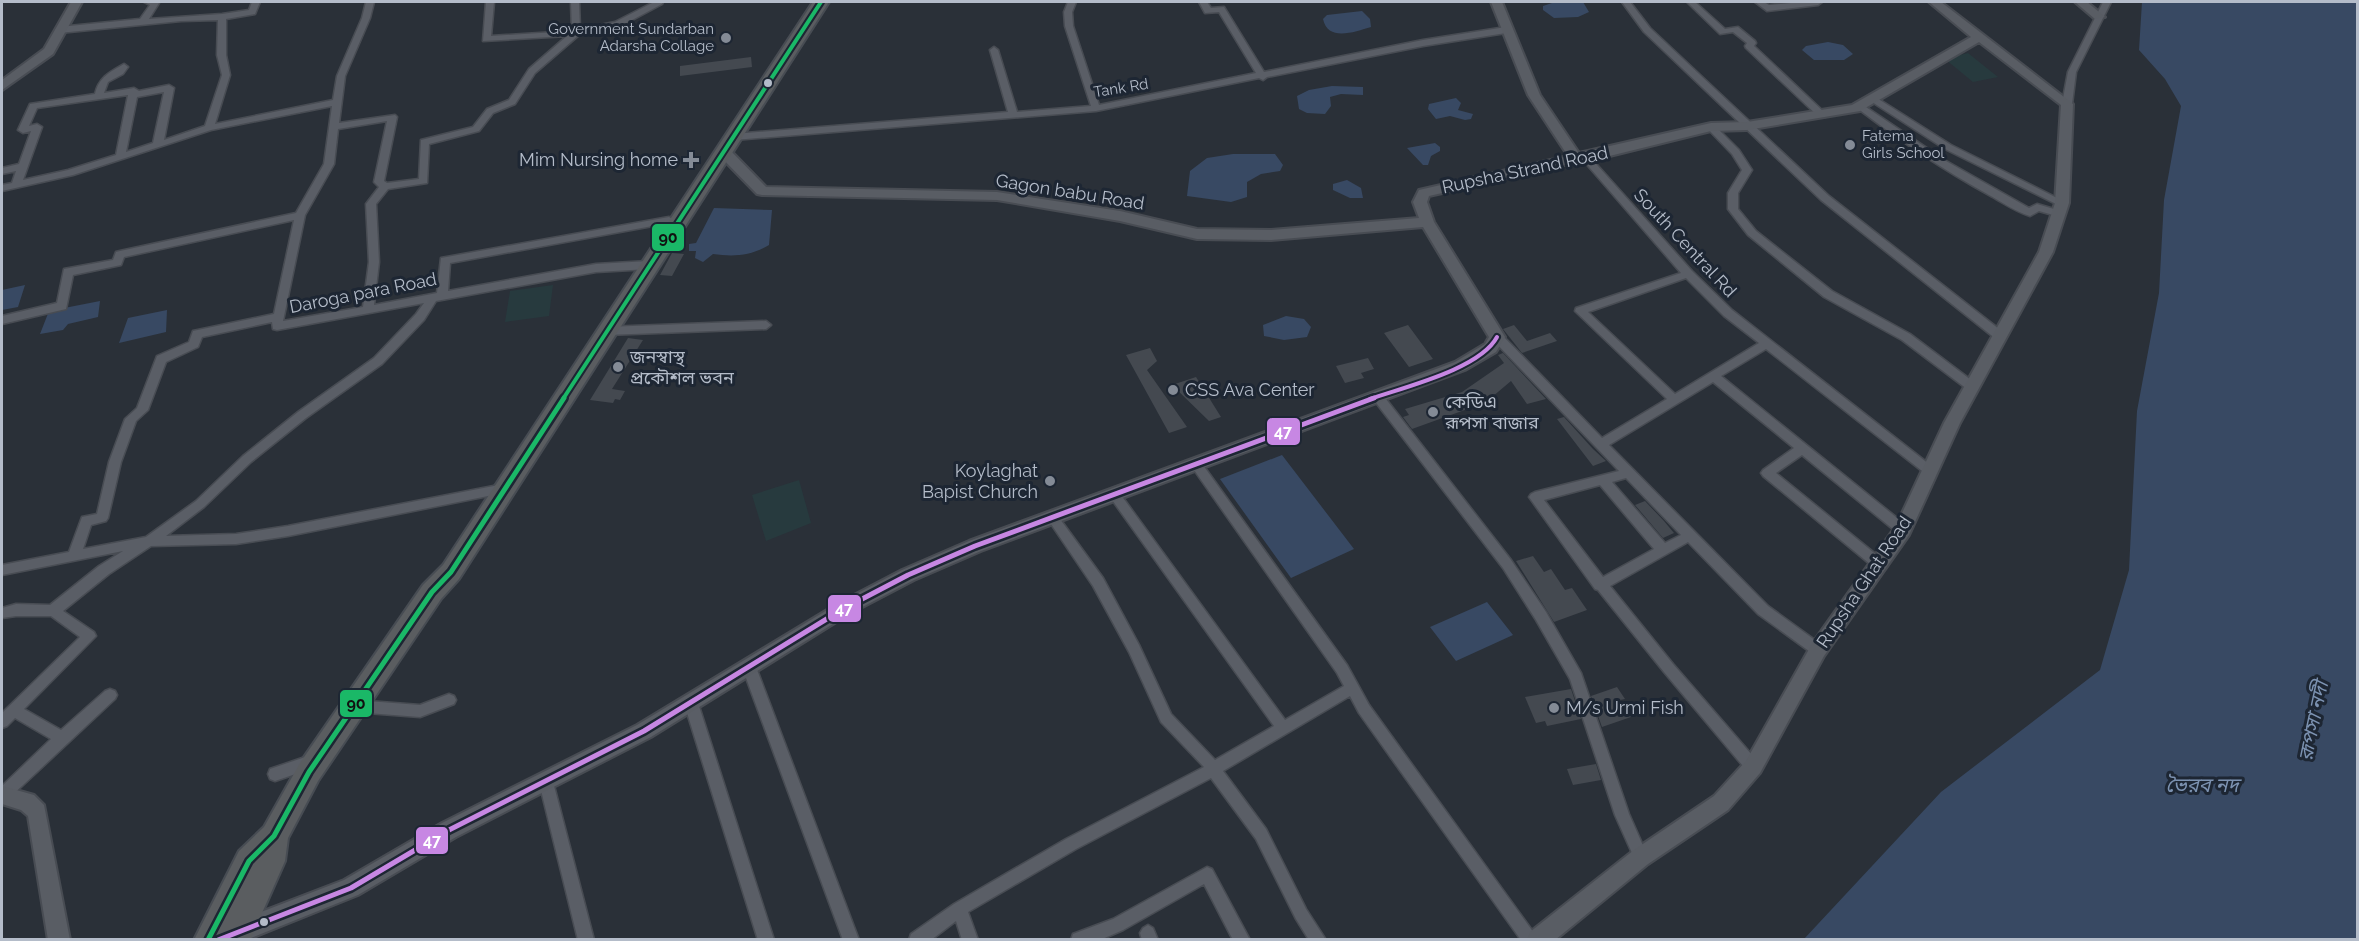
<svg xmlns="http://www.w3.org/2000/svg" width="2359" height="941" viewBox="0 0 2359 941" font-family="Raleway,'Noto Sans Bengali',sans-serif">
  <style>
    .green { fill: #273a3e }
    .water { fill: #384963 }
    .building { fill: #444950 }
    .lines { fill: none; stroke-linecap: round; stroke-linejoin: round }
    .street-casing { stroke: #484c53; stroke-width: 3 }
    .secondary-casing { stroke: #484c53; stroke-width: 4 }
    .highway-casing { stroke: #474c53; stroke-width: 4 }
    .street { fill: #5a5e66; fill-rule: evenodd }
    .secondary { fill: #595d64; fill-rule: evenodd }
    .highway { fill: #5a5d60; fill-rule: evenodd }
    .bus-1-far1-casing { stroke: #1d2633; stroke-width: 8 }
    .bus-1-casing { stroke: #1d2633; stroke-width: 10 }
    .bus-2-far1-casing { stroke: #1d2633; stroke-width: 8 }
    .bus-2-casing { stroke: #1d2633; stroke-width: 10 }
    .bus-1-far1 { stroke: #1ab867; stroke-width: 4 }
    .bus-1 { stroke: #1ab867; stroke-width: 5 }
    .bus-2-far1 { stroke: #c787e3; stroke-width: 4 }
    .bus-2 { stroke: #c787e3; stroke-width: 5 }
    .poi-dot { fill: #848b96; stroke: #1d2633; stroke-width: 2 }
    .bus-dot { fill: #b4bcc9; stroke: #1d2633; stroke-width: 2 }
    .labels { text-anchor: middle; stroke-width: 6; stroke-linejoin: round; paint-order: stroke }
    .far-poi-label { font-size: 15px; fill: #b4bcc9; stroke: #1d2633; text-anchor: end }
    .far-street-label { font-size: 15px; fill: #b4bcc9; stroke: #1d2633 }
    .poi-label { font-size: 18px; fill: #b4bcc9; stroke: #1d2633; text-anchor: start }
    .street-label { font-size: 18px; fill: #b4bcc9; stroke: #1d2633 }
    .water-label { font-size: 20px; font-style: italic; fill: #7c92b1; stroke: #1d2633 }
    .line-badge { stroke: #1d2633; stroke-width: 2 }
    .badge-label { font-size: 16px; text-anchor: middle; font-weight: bold; fill: #fff }
    .pale-badge-label { font-size: 16px; text-anchor: middle; font-weight: bold; fill: #111 }
  </style>
  <rect width="100%" height="100%" fill="#2a3038"/>
  <!-- green -->
  <path class="green" d="M1968,53L1998,77L1973,82L1945,59Z
    M553,285L549,316L505,322L510,291Z
    M799,480L811,523L766,541L752,495Z"/>
  <!-- water -->
  <path class="water" d="M1555,2H1583L1589,12L1578,17L1554,18L1543,10V6Z
    M2142,2H2357V939H1804L1941,792L2100,670L2129,570L2137,411L2159,293L2164,200L2181,106L2165,79L2139,50Z
    M1362,11L1370,19L1371,27C1354,32 1328,42 1323,19L1327,15Z
    M1828,42L1843,45L1853,54L1844,60H1814L1802,50L1806,46Z
    M1332,86L1363,87V95L1341,94L1330,97L1331,106L1325,114L1307,113L1299,109L1297,96L1309,90Z
    M1456,98L1461,103L1458,110L1473,114L1471,119L1465,120L1450,116L1436,119L1428,109L1429,104Z
    M1435,143L1440,147V151L1431,156L1428,165H1423L1407,148Z
    M1233,154H1275L1283,165L1280,171L1261,174L1247,182V197L1231,202L1187,196L1190,171L1207,158Z
    M1347,180L1361,188L1363,198H1350L1333,190V184Z
    M714,208L772,210L769,245C750,256 734,257 713,254L703,262L695,258L696,251H689V244L696,243Z
    M25,285L18,307L2,310V290Z
    M100,301L98,317L68,324L63,330L40,334L49,311Z
    M167,310L166,332L119,343L128,318Z
    M1286,316L1304,319L1311,327L1307,337L1284,340L1264,336L1263,325Z
    M1282,455L1354,549L1291,578L1220,479Z
    M1487,602L1513,635L1456,661L1430,627Z"/>
  <!-- building -->
  <path class="building" d="M751,57L752,67L680,76V66Z
    M672,253L684,254L672,276L660,275Z
    M1408,325L1433,359L1409,367L1384,333Z
    M1514,325L1527,341L1550,333L1557,341L1522,353L1503,329Z
    M628,338L643,340L612,389L625,391L620,400L615,399L613,403L590,400Z
    M1150,348L1157,361L1147,370L1187,427L1169,433L1126,355Z
    M1503,353L1546,399L1527,404L1511,381L1492,397L1473,407L1412,429L1403,417L1409,415L1405,409L1462,392L1504,363L1498,355Z
    M1368,358L1374,369L1361,373L1364,378L1345,383L1336,366Z
    M1196,377L1221,417L1209,421L1172,385Z
    M1564,417L1593,449L1606,461L1593,466L1557,419Z
    M1645,501L1664,521L1674,533L1663,538L1635,505Z
    M1533,556L1544,572L1551,569L1565,590L1572,588L1587,610L1554,622L1516,561Z
    M1617,687L1625,699L1620,700L1631,717L1602,727L1591,696Z
    M1571,689L1581,719L1547,726L1545,721L1536,723L1525,697Z
    M1596,764L1601,780L1573,785L1567,769Z"/>
  <g class="lines">
    <defs>
      <path id="street" d="M144,2L159,3L149,19L222,14L249,10L252,2H260L255,14L226,19V55L230,75L215,124L333,100L337,76L362,18L366,2H374L370,18L345,76L339,123L395,115L397,117L384,181L387,183L419,179L421,140L473,127L487,109L509,100L529,69L567,36L483,41L486,2H494L491,36L572,31L571,2H579L580,29L615,22L654,2H663L662,4L621,26L579,35L535,73L515,104L493,113L479,131L429,144L427,183L388,189L376,204L379,262L374,305L437,293L441,258L669,217L674,220L669,223L450,263L448,291L596,264L649,261L654,265L649,269L596,272L436,301L424,320L382,364L306,418L251,462L204,507L166,536L236,534L288,526L504,484L508,486L510,489L508,492L288,536L236,544L151,546L109,574L63,611L94,632L96,636L24,709L61,730L105,691L110,689L115,691L117,695L115,699L7,800L2,802V786L51,739L15,718L7,726L2,728V713L80,637L51,616H16L2,618V608L16,604L50,605L99,566L123,551L2,575V565L69,552L82,517L97,514L109,462L125,419L137,408L157,356L189,342L193,331L274,314L294,220L124,257L121,265L73,275L66,309L2,324V316L57,303L64,269L113,260L116,252L120,251L296,213L324,164L332,106L211,130L73,175L2,191V185L12,183L16,171L2,174V168L19,164L31,131L23,133L18,130L30,104L95,94C99,77 110,72 124,64L128,67L123,74L108,82L104,93L134,88L139,91L169,85L174,88L164,140L205,126L222,75L217,55L218,20L181,21L59,33L55,30L59,27L140,19L150,5ZM164,92L153,143L126,152L137,97ZM128,95L116,155L68,170L23,180L42,127L37,124L29,126L37,108ZM387,121L374,182L379,187L366,204L369,262L363,307L283,321L305,215L334,164L338,129ZM424,303L416,314L374,358L298,412L243,456L196,501L146,537L83,549L91,525L106,521L108,518L121,462L136,421L148,410L166,362L198,347L202,337L272,322L273,329L277,330Z
        M1068,2H1076L1072,12L1073,26L1099,105L1256,73L1219,12L1205,13L1199,2H1207L1211,8L1224,7L1264,72L1423,40L1506,27L1510,30L1506,33L1423,46L1267,77L1263,80L1259,78L1096,111L734,140L729,137L734,134L1008,112L990,50L994,47L998,50L1017,112L1091,106L1065,26L1064,12Z
        M1622,2H1630L1650,28L1829,196L2004,333L2005,336L2004,339H1996L1821,200L1644,32Z
        M1687,2H1695L1725,29L1738,27L1755,41L1756,43L1754,46L1825,113V117H1819L1746,48L1745,46L1747,43L1733,32L1720,34Z
        M1755,2H1764L1769,5L1801,2H1822L1818,5L1767,11Z
        M2103,2H2111L2076,72L2072,104L2070,106H2064L2062,104L2068,72Z
        M1872,95L1951,145L2067,203L2062,206L2058,205L1945,149L1869,100V96Z
        M1860,103L1946,161L2029,208L2037,204L2064,212L2065,214L2060,217L2039,211L2030,216C2016,212 2002,202 1989,195C1942,169 1899,140 1857,108L1855,106Z
        M1711,124L1714,125L1739,150L1752,170L1738,193V209L1756,231L1832,291L1910,334L1975,383L1977,386L1975,389H1967L1902,340L1824,297L1748,235L1728,209V193L1742,170L1732,154L1706,127Z
        M1586,155L1589,156L1692,271L1732,310L1934,468L1936,471L1934,474H1926L1766,349L1721,376L1907,526L1909,530L1907,534H1899L1802,455L1776,473L1884,561L1886,565L1884,569L1880,570L1876,569L1763,476L1761,473L1763,470L1794,448L1713,382L1609,445L1768,606L1823,646L1825,650L1823,654L1818,656L1813,654L1758,614L1688,542L1610,586L1673,664L1758,762L1760,767L1758,772L1753,774L1748,772L1664,672L1598,590L1595,589L1529,497L1531,494L1535,492L1619,471L1493,340L1492,337L1493,334H1501L1602,438L1667,399L1575,311L1576,308L1681,273L1583,160L1581,158ZM1686,278L1724,316L1759,343L1675,394L1588,312ZM1626,478L1681,535L1665,543L1612,482ZM1600,485L1654,549L1603,577L1544,500Z
        M766,321L771,325L766,329L606,335L601,331L606,327Z
        M1378,393L1382,394L1511,560L1546,612L1581,673L1629,814L1648,857L1646,862L1641,864L1636,862L1615,815L1570,679L1536,620L1503,568L1374,400L1372,397L1374,394Z
        M1196,459L1200,461L1347,665L1369,705L1539,940H1521L1359,713L1350,696L1223,771L1266,829L1306,909L1326,940H1309L1296,919L1256,839L1211,778L1076,849L968,912L978,940H962L956,921L931,940H909L911,934L954,904L1066,839L1204,767L1161,722L1129,652L1093,586L1049,521L1047,518L1049,515H1057L1103,578L1139,645L1171,714L1215,760L1274,726L1110,497L1108,494L1110,491H1118L1285,720L1344,686L1337,673L1192,467L1190,464L1192,461Z
        M749,661L754,663L756,667L859,940H843L742,667L744,663Z
        M449,694L454,696L456,700L454,704L420,717L354,712L349,710L347,706L349,702L354,700L420,705Z
        M691,697L696,699L698,703L774,940H758L684,703L686,699Z
        M314,754L319,756L321,761L319,766L275,781L270,779L268,774L270,769Z
        M546,775L551,777L553,782L594,940H578L539,782L541,777Z
        M1207,867L1212,869L1250,940H1233L1204,884L1123,930L1100,940H1071L1073,934L1113,919Z
        M1148,925L1153,928L1158,940H1142L1140,933L1143,928Z"/>
      <path id="secondary" d="M71,2H82L53,54L2,90V80L44,49Z
        M1491,2H1502L1540,95L1579,153L1711,123L1747,122L1852,105L1971,37L1929,2H1941L2073,104L2069,203L2053,252L1960,423L1909,535L1824,656L1760,773L1728,810L1648,864L1555,940H1527L1530,932L1634,850L1714,796L1746,761L1812,644L1896,526L1944,423L2039,252L2055,203L2061,105L1979,42L1860,111L1747,130L1711,131L1577,164L1573,163L1429,196L1427,202L1434,222L1505,337L1496,352L1465,370L981,551L914,580L849,614L651,737L456,837L358,895L246,940H230L227,932L230,924L344,880L442,823L637,725L837,604L902,570L969,541L1455,362L1485,344L1489,337L1423,227L1271,240L1197,239L1120,221L997,200L762,195L757,194L718,154V148H728L766,187L997,192L1120,211L1197,229L1271,230L1419,218L1413,202L1419,190L1568,156L1528,95Z
        M2075,2H2087L2105,17L2095,19Z
        M2,786L34,795L44,805L70,940H48L28,816L21,810L2,804Z"/>
      <path id="highway" d="M813,2H829L459,579L441,599L318,781L288,838L285,861L250,940H194L239,851L264,827L300,763L423,585L443,565Z"/>
    </defs>
    <!-- street casing -->
    <use href="#street" class="street-casing"/>
    <!-- secondary casing -->
    <use href="#secondary" class="secondary-casing"/>
    <!-- highway casing -->
    <use href="#highway" class="highway-casing"/>
    <!-- street -->
    <use href="#street" class="street"/>
    <!-- secondary -->
    <use href="#secondary" class="secondary"/>
    <!-- highway -->
    <use href="#highway" class="highway"/>
    <defs>
      <path id="bus-1-far1" d="M563,399L821,2"/>
      <path id="bus-1" d="M208,940L249,861L274,836L309,772L432,592L451,572L564,398"/>
      <path id="bus-2-far1" d="M1370,399C1404,387 1480,369 1497,337"/>
      <path id="bus-2" d="M218,940L351,888L449,830L644,731L843,609L908,575L975,546L1374,398"/>
    </defs>
    <!-- bus-1-far1 casing -->
    <use href="#bus-1-far1" class="bus-1-far1-casing"/>
    <!-- bus-1 casing -->
    <use href="#bus-1" class="bus-1-casing"/>
    <!-- bus-2-far1 casing -->
    <use href="#bus-2-far1" class="bus-2-far1-casing"/>
    <!-- bus-2 casing -->
    <use href="#bus-2" class="bus-2-casing"/>
    <!-- bus-1-far1 -->
    <use href="#bus-1-far1" class="bus-1-far1"/>
    <!-- bus-1 -->
    <use href="#bus-1" class="bus-1"/>
    <!-- bus-2-far1 -->
    <use href="#bus-2-far1" class="bus-2-far1"/>
    <!-- bus-2 -->
    <use href="#bus-2" class="bus-2"/>
  </g>
  <!-- markers -->
  <g class="poi-dot">
    <circle cx="726" cy="38" r="6"/>
    <circle cx="1850" cy="145" r="6"/>
    <path d="M688 151h6v6h6v6h-6v6h-6v-6h-6v-6h6z"/>
    <circle cx="618" cy="367" r="6"/>
    <circle cx="1173" cy="390" r="6"/>
    <circle cx="1433" cy="412" r="6"/>
    <circle cx="1050" cy="481" r="6"/>
    <circle cx="1554" cy="708" r="6"/>
  </g>
  <g class="bus-dot">
    <circle cx="768" cy="83" r="5"/>
    <circle cx="264" cy="922" r="5"/>
  </g>
  <g class="labels">
    <!-- far-poi labels -->
    <g class="far-poi-label">
      <text x="714" y="34">Government Sundarban<tspan x="714" dy="17">Adarsha Collage</tspan></text>
      <text x="1862" y="141" text-anchor="start">Fatema<tspan x="1862" dy="17">Girls School</tspan></text>
    </g>
    <!-- far-street labels -->
    <g class="far-street-label">
      <text transform="translate(1121 88) rotate(-9)" y="5">Tank Rd</text>
    </g>
    <!-- poi labels -->
    <g class="poi-label">
      <text x="678" y="166" text-anchor="end">Mim Nursing home</text>
      <text x="630" y="363">জনস্বাস্থ<tspan x="630" dy="21">প্রকৌশল ভবন</tspan></text>
      <text x="1185" y="396">CSS Ava Center</text>
      <text x="1445" y="408">কেডিএ<tspan x="1445" dy="21">রূপসা বাজার</tspan></text>
      <text x="1038" y="477" text-anchor="end">Koylaghat<tspan x="1038" dy="21">Bapist Church</tspan></text>
      <text x="1566" y="714">M/s Urmi Fish</text>
    </g>
    <!-- street labels -->
    <g class="street-label">
      <text transform="translate(1525 170) rotate(-12)" y="6">Rupsha Strand Road</text>
      <text transform="translate(1070 192) rotate(9)" y="6">Gagon babu Road</text>
      <text transform="translate(1685 243) rotate(47)" y="6">South Central Rd</text>
      <text transform="translate(363 293) rotate(-11)" y="6">Daroga para Road</text>
      <text transform="translate(1864 582) rotate(-56)" y="6">Rupsha Ghat Road</text>
    </g>
    <!-- water labels -->
    <g class="water-label">
      <text transform="translate(2313 721) rotate(-78)" y="7">রূপসা নদী</text>
      <text x="2202" y="792">ভৈরব নদ</text>
    </g>
  </g>
  <g class="line-badge">
    <rect x="651" y="223" width="34" height="29" rx="6" fill="#1ab867"/>
    <rect x="1266" y="417" width="35" height="29" rx="6" fill="#c787e3"/>
    <rect x="827" y="594" width="35" height="29" rx="6" fill="#c787e3"/>
    <rect x="339" y="689" width="34" height="29" rx="6" fill="#1ab867"/>
    <rect x="415" y="826" width="34" height="29" rx="6" fill="#c787e3"/>
  </g>
  <g class="badge-label">
    <text x="1283" y="437">47</text>
    <text x="844" y="614">47</text>
    <text x="432" y="846">47</text>
  </g>
  <g class="pale-badge-label">
    <text x="668" y="243">90</text>
    <text x="356" y="709">90</text>
  </g>
  <!-- border -->
  <rect width="2359" height="941" fill="none" stroke="#b4bcc9" stroke-width="6"/>
</svg>
